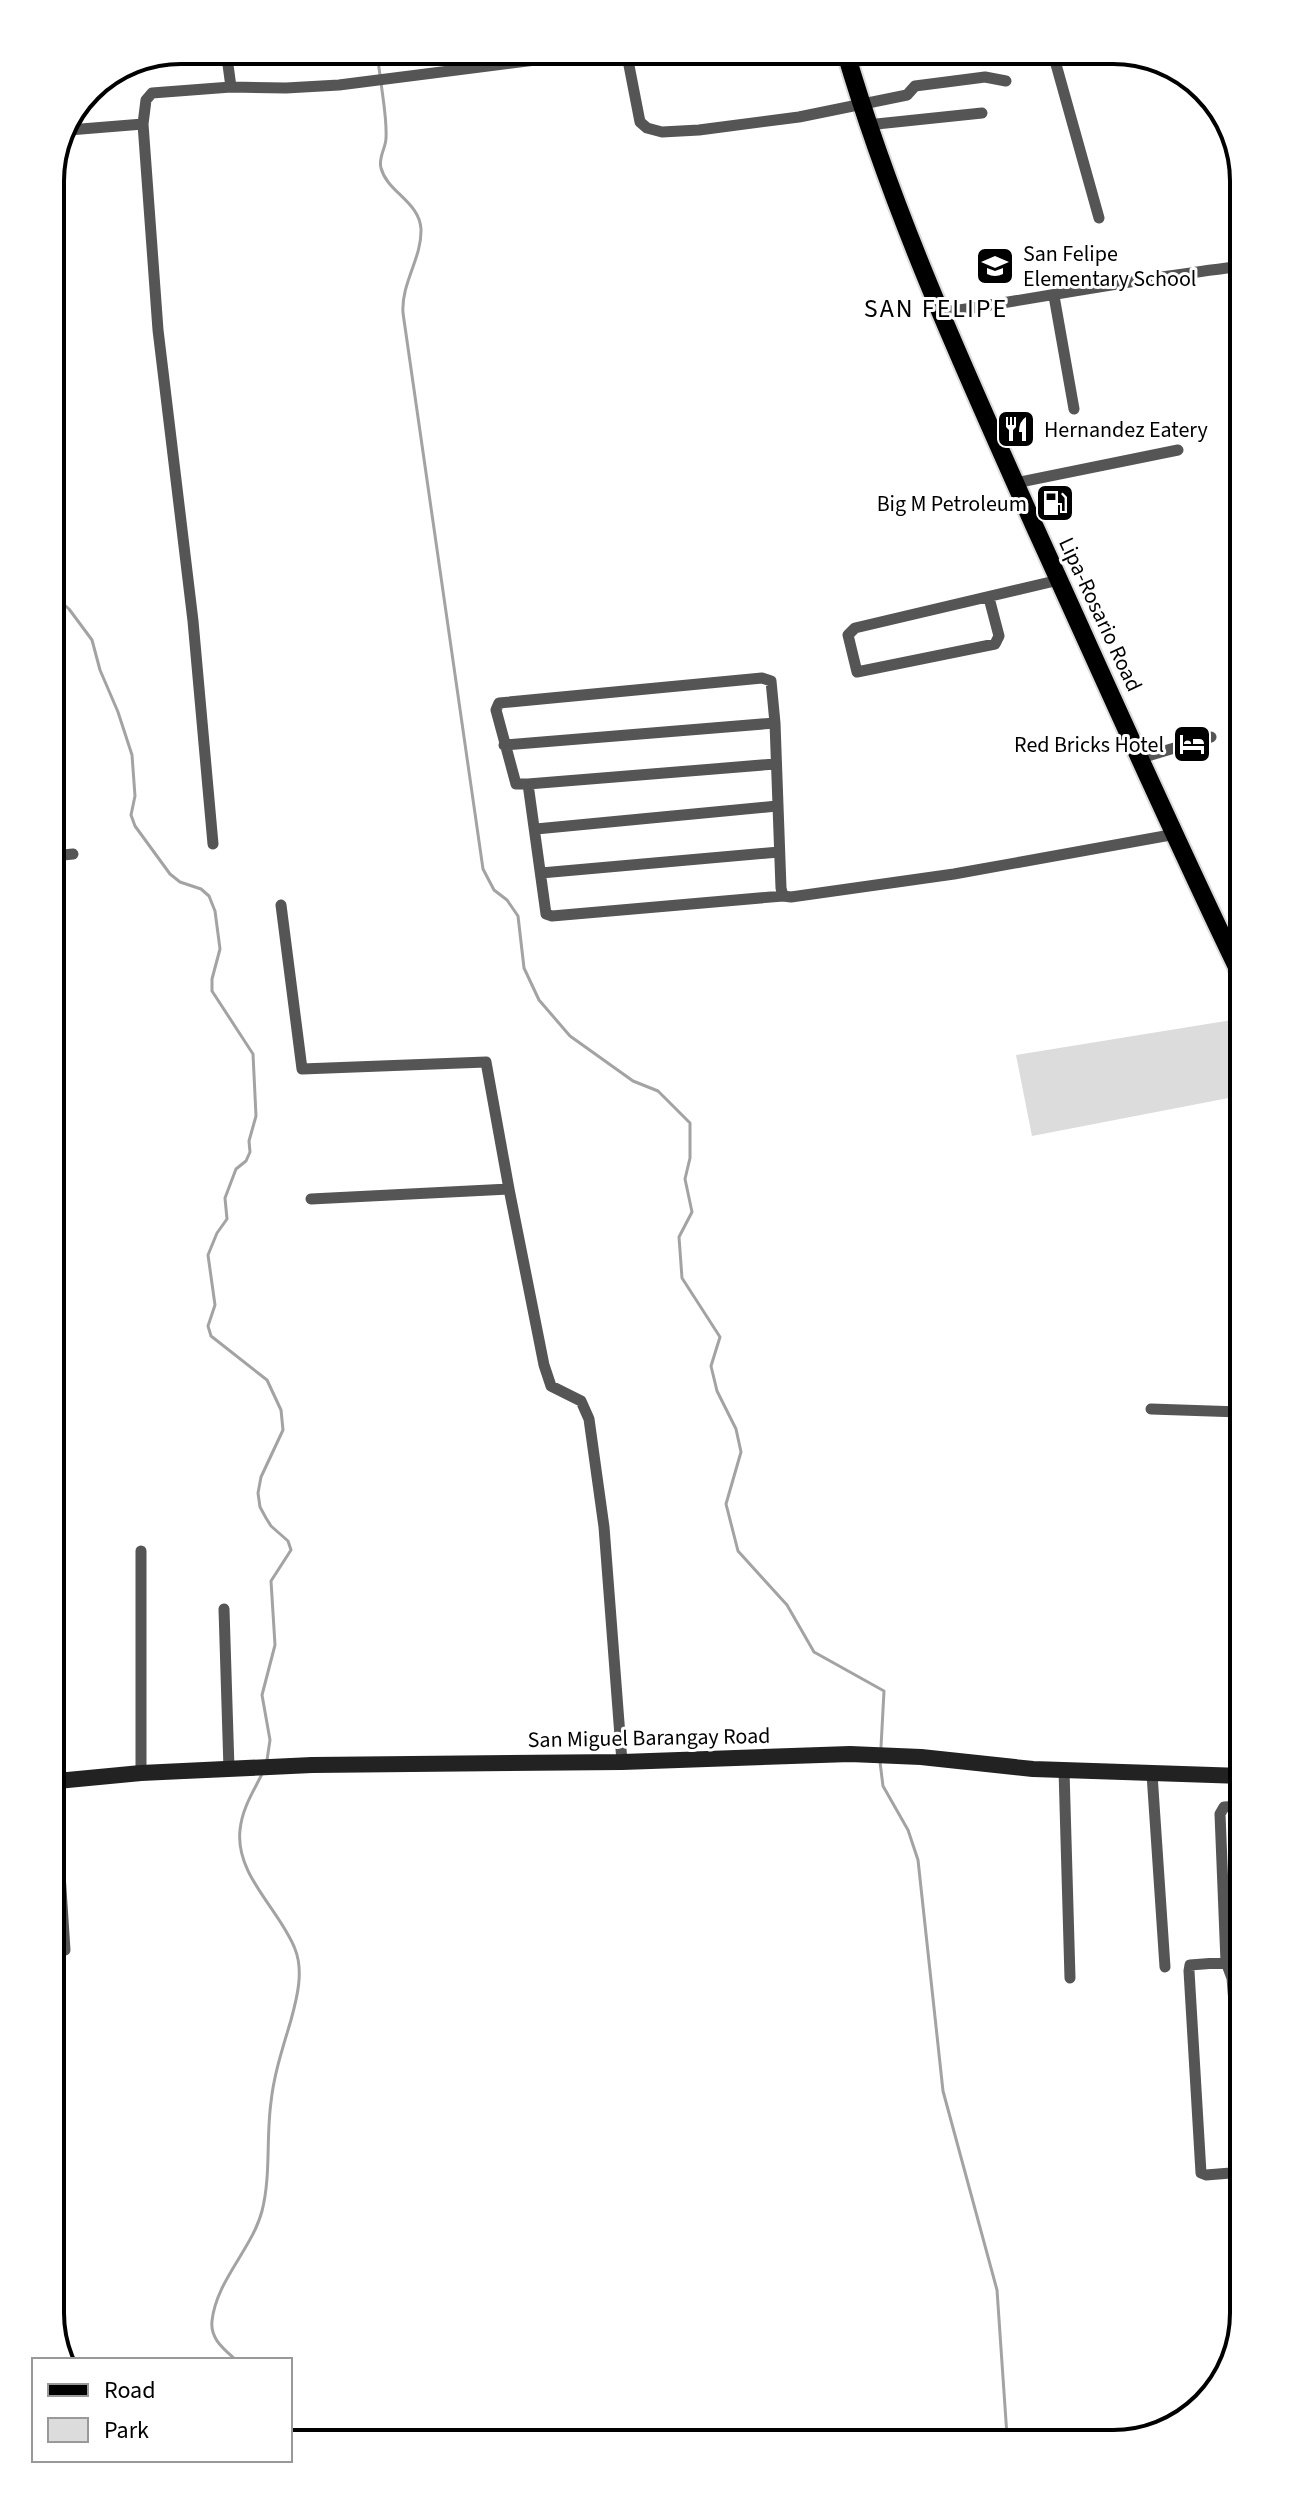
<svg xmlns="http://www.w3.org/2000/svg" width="1294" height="2494" viewBox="0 0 1294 2494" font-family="'Source Sans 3',sans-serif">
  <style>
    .green { fill: #dcdcdc }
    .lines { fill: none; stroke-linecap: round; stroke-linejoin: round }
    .stream { stroke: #a3a3a3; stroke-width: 3 }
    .primary-casing { stroke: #dbdbdb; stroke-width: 22 }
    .street { stroke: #555; stroke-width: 11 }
    .secondary { stroke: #222; stroke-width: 16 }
    .primary { stroke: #000; stroke-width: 18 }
    .labels { text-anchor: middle; stroke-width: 6; stroke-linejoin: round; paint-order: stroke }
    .poi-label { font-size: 22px; fill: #000; stroke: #fff; text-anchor: start }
    .street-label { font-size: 22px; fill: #000; stroke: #fff }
    .quarter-label { font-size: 26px; letter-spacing: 2px; fill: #000; stroke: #fff }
    .rim { fill: none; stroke: #000; stroke-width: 4 }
  </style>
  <rect width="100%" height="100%" fill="#fff"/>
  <!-- green -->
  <path class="green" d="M1238,1019L1239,1096L1032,1136L1016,1055Z"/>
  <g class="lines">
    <!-- stream -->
    <path class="stream" d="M371,50L378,61L380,75
      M381,82C383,100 387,120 386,138C386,148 378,157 381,168C387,192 419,201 421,229C422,258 401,283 403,313L483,869L494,890L507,900L518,916L524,968L539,1000L570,1036L633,1081L658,1091L690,1123V1158L685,1179L692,1212L679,1237L682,1278L720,1337L711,1366L717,1391L736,1429L741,1452L726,1504L738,1551L787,1605L814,1652L884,1691L881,1747
      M52,594L69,609L92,640L100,670L118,712L132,755L135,796L131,815L135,826L170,874L180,882L201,889L209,896L215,911L220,949L212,979V991L253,1054L256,1116L249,1141L250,1152L246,1161L236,1169L225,1198L227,1219L217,1233L208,1255L215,1305L208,1326L211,1336L267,1380L281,1410L283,1430L261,1477L258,1493L260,1507L266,1518L271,1526L288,1541L291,1550L271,1581L275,1645L262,1695L270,1740L267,1760
      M880,1762L883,1786L908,1830L918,1860L943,2091L997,2290L1007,2436
      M236,2360C224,2349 210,2339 212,2321C216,2281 252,2249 262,2211C271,2176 266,2138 271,2102C274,2074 283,2047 291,2020C297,1998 304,1971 295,1949C280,1910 235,1875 240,1830C242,1809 253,1792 262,1774"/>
    <defs>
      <path id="primary" d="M845,50C893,214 964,368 1033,523C1101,672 1167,822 1238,969"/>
    </defs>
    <!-- primary casing -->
    <use href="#primary" class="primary-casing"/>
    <!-- street -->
    <path class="street" d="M226,50L231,87
      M626,50L640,122L647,128L662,132L699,130L799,117L907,95L915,86L985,77L1006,81
      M1052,50L1099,218
      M867,125L982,113
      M69,130L143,124
      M1054,296L1074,409
      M940,313C1038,298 1136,279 1235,267
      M1015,483L1178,450
      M989,598L999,636L995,644L857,672L848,635L855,628L1059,580
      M504,745L775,723
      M1141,758L1211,737
      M528,784L775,764
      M536,829L777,806
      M213,844L193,621L158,330L143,124L146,100L152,93L231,87L286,88L339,85L615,50
      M53,856L73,854
      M541,873L779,852
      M783,896L781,888L775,723L771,681L762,678L499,703L496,710L516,784H528L546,914L552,916L783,896L791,897L954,874L1176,834
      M281,905L302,1069L486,1062L509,1189
      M311,1199L509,1189L544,1365L551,1386L581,1401L589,1419L604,1527L622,1762
      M1238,1360H1240
      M1151,1409L1240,1412
      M1241,1550V1558
      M141,1551V1773
      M224,1609L229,1769
      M1064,1770L1070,1978
      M1152,1774L1165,1967
      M1242,1806L1224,1807L1220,1814L1226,1962L1232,1978L1243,2114
      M58,1843L65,1950H58
      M1242,1961L1190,1965L1189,1971L1201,2173L1206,2175L1243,2172"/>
    <!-- secondary -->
    <path class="secondary" d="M57,1781L141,1773L312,1765L622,1762L850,1754L921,1757L1033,1769L1242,1776"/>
    <!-- primary -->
    <use href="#primary" class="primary"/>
  </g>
  <!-- icons -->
  <defs>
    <symbol id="school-square" viewBox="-11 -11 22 22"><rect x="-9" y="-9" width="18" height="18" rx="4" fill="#000" stroke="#fff"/><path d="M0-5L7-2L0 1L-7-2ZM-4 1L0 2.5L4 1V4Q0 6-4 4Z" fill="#fff"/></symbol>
    <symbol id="restaurant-square" viewBox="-11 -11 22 22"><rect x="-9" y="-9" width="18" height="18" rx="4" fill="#000" stroke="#fff"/><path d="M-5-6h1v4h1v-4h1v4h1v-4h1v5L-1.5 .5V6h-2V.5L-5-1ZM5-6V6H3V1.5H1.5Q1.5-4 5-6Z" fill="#fff"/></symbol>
    <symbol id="fuel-square" viewBox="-11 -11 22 22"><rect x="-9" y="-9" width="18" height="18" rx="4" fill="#000" stroke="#fff"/><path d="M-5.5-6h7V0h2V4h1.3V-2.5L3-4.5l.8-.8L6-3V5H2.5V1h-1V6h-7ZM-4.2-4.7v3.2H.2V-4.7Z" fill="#fff"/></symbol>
    <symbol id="hotel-square" viewBox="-11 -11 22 22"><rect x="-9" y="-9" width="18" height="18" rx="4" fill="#000" stroke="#fff"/><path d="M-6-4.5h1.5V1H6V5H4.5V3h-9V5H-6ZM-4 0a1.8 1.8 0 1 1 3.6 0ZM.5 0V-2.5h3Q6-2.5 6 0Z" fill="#fff"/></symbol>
  </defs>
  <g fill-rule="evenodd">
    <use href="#school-square" x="973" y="244" width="44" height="44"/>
    <use href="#restaurant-square" x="994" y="407" width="44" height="44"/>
    <use href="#fuel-square" x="1033" y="481" width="44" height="44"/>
    <use href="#hotel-square" x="1170" y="722" width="44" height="44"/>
  </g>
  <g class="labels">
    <!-- poi labels -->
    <g class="poi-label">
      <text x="1023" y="261">San Felipe<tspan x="1023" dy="25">Elementary School</tspan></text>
      <text x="1044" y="437">Hernandez Eatery</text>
      <text x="1027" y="511" text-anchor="end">Big M Petroleum</text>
      <text x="1164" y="752" text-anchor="end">Red Bricks Hotel</text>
    </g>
    <!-- street labels -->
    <g class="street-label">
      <text transform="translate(1101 614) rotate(65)" y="8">Lipa-Rosario Road</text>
      <text transform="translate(649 1737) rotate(-1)" y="8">San Miguel Barangay Road</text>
    </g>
    <!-- quarter labels -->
    <g class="quarter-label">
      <text x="936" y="317">SAN FELIPE</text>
    </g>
  </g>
  <!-- crop -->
  <path d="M0 0H1294V2494H0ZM181 64H1113A117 117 0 0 1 1230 181V2313A117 117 0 0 1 1113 2430H181A117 117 0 0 1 64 2313V181A117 117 0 0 1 181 64Z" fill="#fff" fill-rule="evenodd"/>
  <path class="rim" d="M181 64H1113A117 117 0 0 1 1230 181V2313A117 117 0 0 1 1113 2430H181A117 117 0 0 1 64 2313V181A117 117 0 0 1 181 64Z"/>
  <!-- legend -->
  <rect x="32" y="2358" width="260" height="104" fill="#ffffff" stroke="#999999" stroke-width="2"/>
  <rect x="48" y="2384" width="40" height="12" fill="#000000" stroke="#999999" stroke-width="2"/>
  <text x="104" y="2398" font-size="24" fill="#000000">Road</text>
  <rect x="48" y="2418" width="40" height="24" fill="#dcdcdc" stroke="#999999" stroke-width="2"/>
  <text x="104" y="2438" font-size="24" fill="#000000">Park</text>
</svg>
